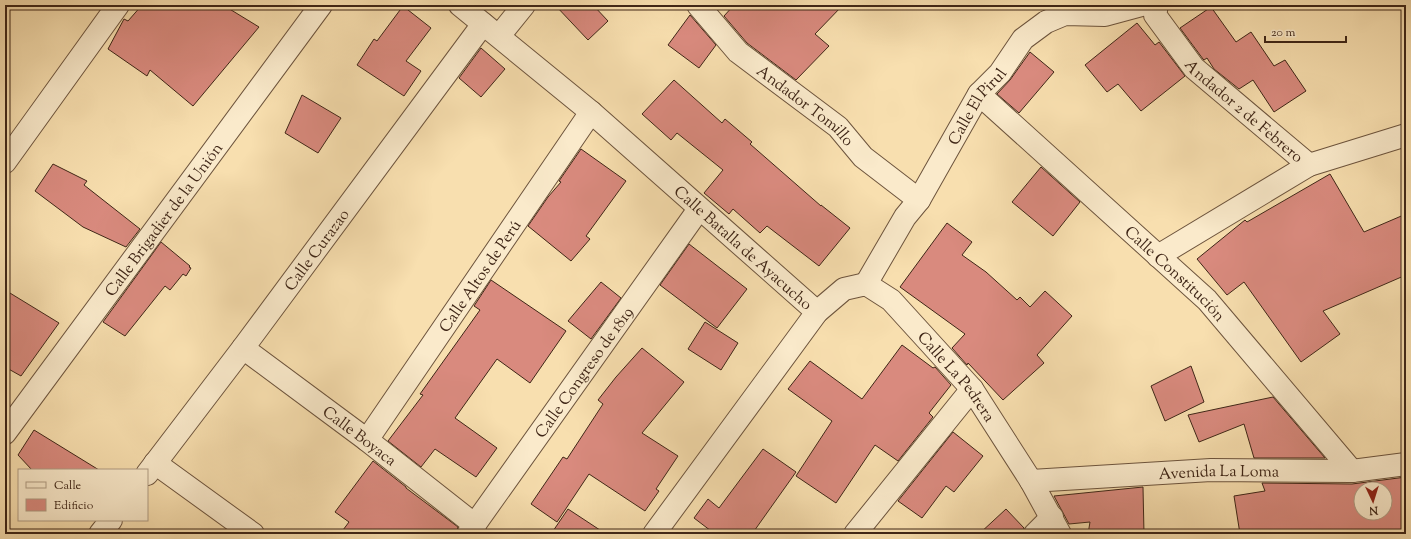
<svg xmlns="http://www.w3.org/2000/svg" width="1411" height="539" viewBox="0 0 1411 539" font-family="'Sorts Mill Goudy',serif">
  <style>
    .building { fill: #d98a7e; stroke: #3f2617; fill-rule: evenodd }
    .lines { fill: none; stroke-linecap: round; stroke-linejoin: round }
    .minor-casing { stroke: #6d543d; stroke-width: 24 }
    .minor { stroke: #faeacb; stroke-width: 22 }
    .labels { text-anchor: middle; stroke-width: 3; stroke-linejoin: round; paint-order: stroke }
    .street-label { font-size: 16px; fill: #3f2617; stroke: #faeacb }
  </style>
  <rect width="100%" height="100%" fill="#f8dfaf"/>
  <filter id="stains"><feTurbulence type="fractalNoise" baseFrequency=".005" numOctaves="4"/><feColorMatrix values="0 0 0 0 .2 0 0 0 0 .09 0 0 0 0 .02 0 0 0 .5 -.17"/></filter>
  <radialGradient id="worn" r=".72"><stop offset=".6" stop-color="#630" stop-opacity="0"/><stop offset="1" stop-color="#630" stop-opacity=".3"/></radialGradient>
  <!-- building -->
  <path class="building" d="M142,5H223L259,27L193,106L150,70L147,76L108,49L124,19L128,21Z
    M555,5H593L608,21L588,40Z
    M734,5H843L815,34L829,46L796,80L747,43L724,16Z
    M403,6L431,28L406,61L421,71L404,96L357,65L374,39L377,41Z
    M1211,7L1236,42L1251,32L1274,66L1285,60L1306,91L1274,112L1253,80L1239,89L1214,69L1207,58L1204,60L1203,59L1180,28Z
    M690,15L716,45L699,68L668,45Z
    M1137,23L1155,45L1159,42L1185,76L1141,111L1118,84L1107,92L1085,65Z
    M481,48L505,69L481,97L459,78Z
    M1030,52L1054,72L1019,113L997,94L1010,80Z
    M674,80L722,123L725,119L752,142L750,144L821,206V205L850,228L819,266L767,226L760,233L733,209L729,214L704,193L723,170L677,133L671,140L642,114Z
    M302,95L341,118L318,153L285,133Z
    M581,149L626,181L586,236L590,239L571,261L528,226L548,197L561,182L559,181Z
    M53,164L87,181L84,185L140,229L126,247L83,227L35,191Z
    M1041,167L1080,202L1053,236L1012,202Z
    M1330,174L1364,232L1406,214V275L1323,311L1340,334L1301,362L1244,282L1227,295L1197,259L1245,220L1247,222Z
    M947,223L972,242L962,255L986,272L1017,300L1020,297L1030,307L1045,291L1072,316L1037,355L1044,363L1003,400L968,363L967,365L952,348L965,334L900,287Z
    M161,242L190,266L189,267L191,268L186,276L183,274L170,290L165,286L125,336L103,322Z
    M689,244L747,289L717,328L660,285Z
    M491,280L566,331L530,383L497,359L455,418L497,448L476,477L435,449L421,467L388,441L423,395L420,394L480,310L474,306Z
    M601,282L621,298L591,339L568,321Z
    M5,290L59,323L21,376L5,367Z
    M705,322L738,343L721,370L688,349Z
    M902,345L933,368L935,367L951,385L929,413L933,417L898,461L875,445L836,503L796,476L832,421L788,389L810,361L862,399Z
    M642,348L684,382L642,433L678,456L656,489L659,491L645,511L589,474L557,522L531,504L563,457L567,459L603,404L598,400L616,377Z
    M1191,366L1204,402L1165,421L1151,386Z
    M1273,397L1325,458H1254L1244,424L1199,442L1188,415Z
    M34,430L99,470H32L18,455Z
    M953,432L983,456L954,492L946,486L922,518L898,501Z
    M763,449L796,472L752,534H715L694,518L708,499L719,508Z
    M373,461L406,487V488L458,527L456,534H340L349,522L335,512Z
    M1406,477V529L1399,530L1400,534H1240L1234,496L1265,491L1262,483L1352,484ZM1361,489H1385V513H1361Z
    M1143,487L1144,534H1088L1090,522L1069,524L1054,496Z
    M568,509L606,534H551Z
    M1006,509L1024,528L1023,534H979Z"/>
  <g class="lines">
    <defs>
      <g id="minor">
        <path id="s1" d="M460,5L591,112L817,312"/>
        <path id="s2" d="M698,5L738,52L838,127L863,157L919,200"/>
        <path id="s3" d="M1157,5L1155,15L1194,68L1309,165L1158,256"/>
        <path d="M499,36L524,5"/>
        <path id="s4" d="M979,94L1207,300L1352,471"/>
        <path d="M5,162L118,5"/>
        <path d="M1309,165L1406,135"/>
        <path id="s5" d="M866,284L905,217L919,200L979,94L1000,73L1023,39L1046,22L1065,14L1105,15L1142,5"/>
        <path id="s6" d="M243,348L367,440L475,525"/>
        <path id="s7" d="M5,433L321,5"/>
        <path id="s8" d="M367,440L591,112"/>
        <path d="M155,463L253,534"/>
        <path id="s9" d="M147,474L243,348L483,24"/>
        <path id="s10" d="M1031,481L1211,470L1352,471L1406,464"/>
        <path d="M100,534L111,520"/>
        <path id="s11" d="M468,534L699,209"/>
        <path id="s12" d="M654,534L817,312L844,289L866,284L891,300L972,389L1031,481L1060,534"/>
        <path d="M855,534L972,389"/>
        <path d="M1035,534L1052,517"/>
      </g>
    </defs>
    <!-- minor casing -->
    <use href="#minor" class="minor-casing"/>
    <!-- minor -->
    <use href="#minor" class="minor"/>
  </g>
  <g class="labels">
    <!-- street labels -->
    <g class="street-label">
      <text dy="6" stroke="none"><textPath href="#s2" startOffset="148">Andador Tomillo</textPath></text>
      <text dy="6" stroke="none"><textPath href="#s5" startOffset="210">Calle El Pirul</textPath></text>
      <text dy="6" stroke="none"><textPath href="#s3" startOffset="142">Andador 2 de Febrero</textPath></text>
      <text dy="6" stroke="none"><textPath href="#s7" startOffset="266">Calle Brigadier de la Unión</textPath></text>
      <text dy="6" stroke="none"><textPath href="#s1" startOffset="373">Calle Batalla de Ayacucho</textPath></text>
      <text dy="6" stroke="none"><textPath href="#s9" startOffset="281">Calle Curazao</textPath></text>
      <text dy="6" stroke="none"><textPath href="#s4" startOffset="266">Calle Constitución</textPath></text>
      <text dy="6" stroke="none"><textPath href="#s8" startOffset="199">Calle Altos de Perú</textPath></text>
      <text dy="6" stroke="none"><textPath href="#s11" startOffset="199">Calle Congreso de 1819</textPath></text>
      <text dy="6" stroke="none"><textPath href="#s12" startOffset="464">Calle La Pedrera</textPath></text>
      <text dy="6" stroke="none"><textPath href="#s6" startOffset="146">Calle Boyaca</textPath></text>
      <text dy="6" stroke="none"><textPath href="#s10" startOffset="188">Avenida La Loma</textPath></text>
    </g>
  </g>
  <!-- margin -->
  <rect width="1411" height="539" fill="none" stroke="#f8dfaf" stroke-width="20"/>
  <rect x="6" y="6" width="1399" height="527" fill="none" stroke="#3f2617" stroke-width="2"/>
  <rect x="10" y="10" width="1391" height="519" fill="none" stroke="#3f2617"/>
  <!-- legend -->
  <rect x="18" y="469" width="130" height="52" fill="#faeacb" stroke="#af9c83"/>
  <rect x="26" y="482" width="20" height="6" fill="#faeacb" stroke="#af9c83"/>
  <text x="54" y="489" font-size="12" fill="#3f2617">Calle</text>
  <rect x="26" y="499" width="20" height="12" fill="#d98a7e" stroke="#af9c83"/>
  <text x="54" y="509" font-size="12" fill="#3f2617">Edificio</text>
  <!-- north arrow -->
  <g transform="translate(1373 501) rotate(176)"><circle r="19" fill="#faeacb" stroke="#af9c83"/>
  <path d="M0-3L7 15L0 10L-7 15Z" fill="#8f2418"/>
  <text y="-6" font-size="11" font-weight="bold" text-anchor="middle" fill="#3f2617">N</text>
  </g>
  <!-- scale -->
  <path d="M1265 36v6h81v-6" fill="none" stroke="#3f2617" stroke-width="2"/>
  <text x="1271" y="36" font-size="12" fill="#3f2617" stroke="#faeacb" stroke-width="3" paint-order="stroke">20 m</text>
  <rect width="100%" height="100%" filter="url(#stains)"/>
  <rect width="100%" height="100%" fill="url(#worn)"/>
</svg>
